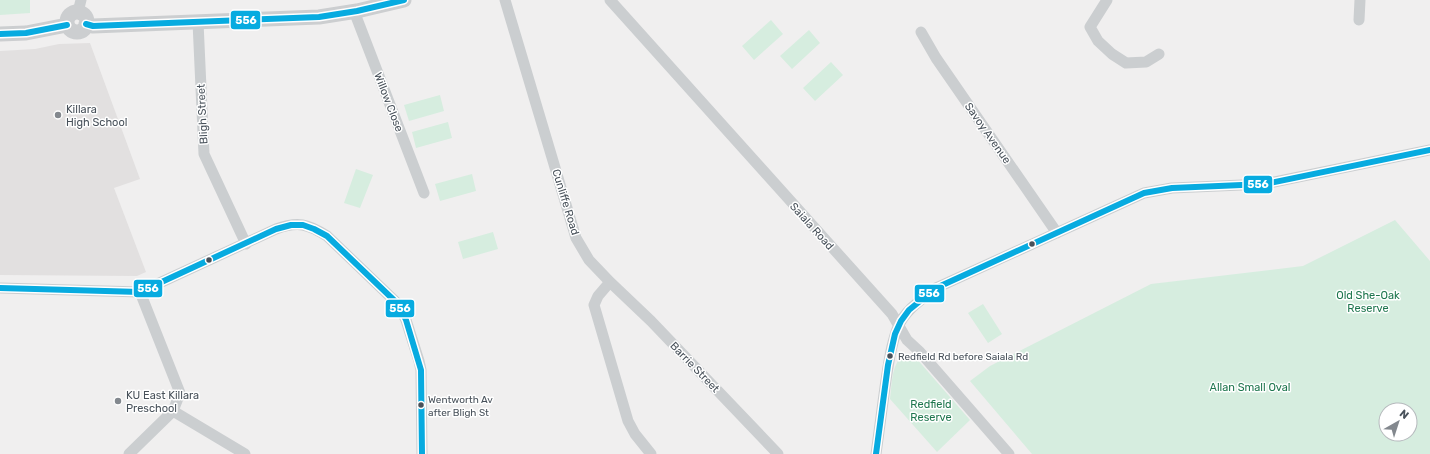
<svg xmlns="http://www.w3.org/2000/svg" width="1430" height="454" viewBox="0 0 1430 454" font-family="Rubik,sans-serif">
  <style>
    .education { fill: #e2e0e0 }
    .green { fill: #d6eddf; fill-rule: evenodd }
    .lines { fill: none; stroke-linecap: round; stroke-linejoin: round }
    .street { stroke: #cbced0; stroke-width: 11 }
    .secondary { stroke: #ccced0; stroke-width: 15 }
    .bus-1-casing { stroke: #fff; stroke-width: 9 }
    .bus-1 { stroke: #07abe0; stroke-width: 6 }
    .poi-dot { fill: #83888e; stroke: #fff; stroke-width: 1.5 }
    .bus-dot { fill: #48515a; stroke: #fff; stroke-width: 1.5 }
    .labels { text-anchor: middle; stroke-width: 3; stroke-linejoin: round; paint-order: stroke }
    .bus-label { font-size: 10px; fill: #48515a; stroke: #fff; text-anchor: start }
    .street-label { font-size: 11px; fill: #48515a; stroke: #fff }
    .poi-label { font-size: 11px; fill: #48515a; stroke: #fff; text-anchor: start }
    .park-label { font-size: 11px; fill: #1e764e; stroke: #fff }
    .line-badge { stroke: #fff; stroke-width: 1.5 }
    .badge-label { font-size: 11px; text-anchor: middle; font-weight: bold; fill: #fff }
  </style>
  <rect width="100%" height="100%" fill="#f0efef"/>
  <!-- education -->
  <path class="education" d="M90,43L140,179L114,188L146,272L137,276L0,275V51L35,49L59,44Z"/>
  <!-- green -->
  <path class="green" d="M0,0H30V13L0,15Z
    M771,20L783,34L754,60L742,46Z
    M809,30L820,43L792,69L780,56Z
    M831,62L843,75L815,101L803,88Z
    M440,95L444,111L409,121L404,105Z
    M448,122L452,138L416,148L412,132Z
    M356,169L373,175L360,208L344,203Z
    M472,174L476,191L440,201L435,184Z
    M1395,220L1430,261V454H1032L970,381L990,366L1151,284L1303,266ZM1386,410H1410V434H1386Z
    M493,232L498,249L463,259L458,242Z
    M983,304L1002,334L988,343L968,313Z
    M907,355L916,358L970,420L937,452L890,399C892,386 891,358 907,355Z"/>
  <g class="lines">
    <!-- street -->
    <path class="street" d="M505,0L576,238L589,260L610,282L651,321L778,454
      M610,0L892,314L907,340L920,352L1009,454
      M1107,0L1090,27L1098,41L1112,54L1126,63L1146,62L1159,54
      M354,11L424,193
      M78,12L81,0
      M1359,20L1360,0
      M198,22L204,154L246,244
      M921,32L936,58L1057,233
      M610,282L598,296L594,305L628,421L635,434L651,454
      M0,288L140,292L276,229C298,221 308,224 327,236L398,304L406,320L419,361L421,370L422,454
      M173,411L245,454
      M129,454L173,411L180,393L140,292
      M876,454C879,432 882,409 885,387C888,368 890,346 898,327C905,310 922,299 936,288L1144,193L1172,188L1265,184L1430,150"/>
    <!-- secondary -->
    <path class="secondary" d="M67 22a10 10 0 1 1 20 0a10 10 0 1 1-20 0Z
      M86,24L93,26L319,17L357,11L404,0
      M0,34L26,33L67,25"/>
    <defs>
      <path id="bus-1" d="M86,24L93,26L319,17L357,11L404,0
        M0,34L26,33L67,25
        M0,288L140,292L276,229L291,225H303L314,229L327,236L398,304L406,320L421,370L422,454
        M876,454L888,365L895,334L901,321L909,310L936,288L1144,193L1172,188L1265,184L1430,150"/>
    </defs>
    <!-- bus-1 casing -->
    <use href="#bus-1" class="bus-1-casing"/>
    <!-- bus-1 -->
    <use href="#bus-1" class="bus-1"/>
  </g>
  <!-- markers -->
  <g class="poi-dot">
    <circle cx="58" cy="115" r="4"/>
    <circle cx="118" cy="401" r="4"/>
  </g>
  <g class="bus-dot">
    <circle cx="1032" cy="244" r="3.5"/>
    <circle cx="209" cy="260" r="3.5"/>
    <circle cx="890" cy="356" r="3.5"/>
    <circle cx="421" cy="405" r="3.5"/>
  </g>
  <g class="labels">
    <!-- bus labels -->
    <g class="bus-label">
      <text x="898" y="360">Redfield Rd before Saiala Rd</text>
      <text x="428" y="403">Wentworth Av<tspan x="428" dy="13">after Bligh St</tspan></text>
    </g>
    <!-- street labels -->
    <g class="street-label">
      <text transform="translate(389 102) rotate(69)" y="4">Willow Close</text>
      <text transform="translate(202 114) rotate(-93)" y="4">Bligh Street</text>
      <text transform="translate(988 133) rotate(55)" y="4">Savoy Avenue</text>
      <text transform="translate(566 202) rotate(73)" y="4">Cunliffe Road</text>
      <text transform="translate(812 226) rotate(48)" y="4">Saiala Road</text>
      <text transform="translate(695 367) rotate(46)" y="4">Barrie Street</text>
    </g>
    <!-- poi labels -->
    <g class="poi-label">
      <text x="66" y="113">Killara<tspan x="66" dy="13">High School</tspan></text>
      <text x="126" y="399">KU East Killara<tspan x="126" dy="13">Preschool</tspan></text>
    </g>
    <!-- park labels -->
    <g class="park-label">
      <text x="1368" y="299">Old She-Oak<tspan x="1368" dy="13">Reserve</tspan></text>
      <text x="1250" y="391">Allan Small Oval</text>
      <text x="931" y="408">Redfield<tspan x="931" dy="13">Reserve</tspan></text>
    </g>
  </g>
  <g class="line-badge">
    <rect x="230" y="10" width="31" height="20" rx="4" fill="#07abe0"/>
    <rect x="1243" y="175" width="30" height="19" rx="4" fill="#07abe0"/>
    <rect x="133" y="279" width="30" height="19" rx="4" fill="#07abe0"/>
    <rect x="914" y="284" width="31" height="19" rx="4" fill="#07abe0"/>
    <rect x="385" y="299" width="30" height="19" rx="4" fill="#07abe0"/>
  </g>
  <g class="badge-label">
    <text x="246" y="24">556</text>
    <text x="1258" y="188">556</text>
    <text x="148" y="292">556</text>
    <text x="929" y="297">556</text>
    <text x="400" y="312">556</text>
  </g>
  <!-- north arrow -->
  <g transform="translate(1398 422) rotate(39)"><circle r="19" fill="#ffffff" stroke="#b6b9bd"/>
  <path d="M0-3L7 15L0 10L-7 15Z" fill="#83888e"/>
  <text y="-6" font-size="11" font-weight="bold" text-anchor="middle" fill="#48515a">N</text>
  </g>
</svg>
